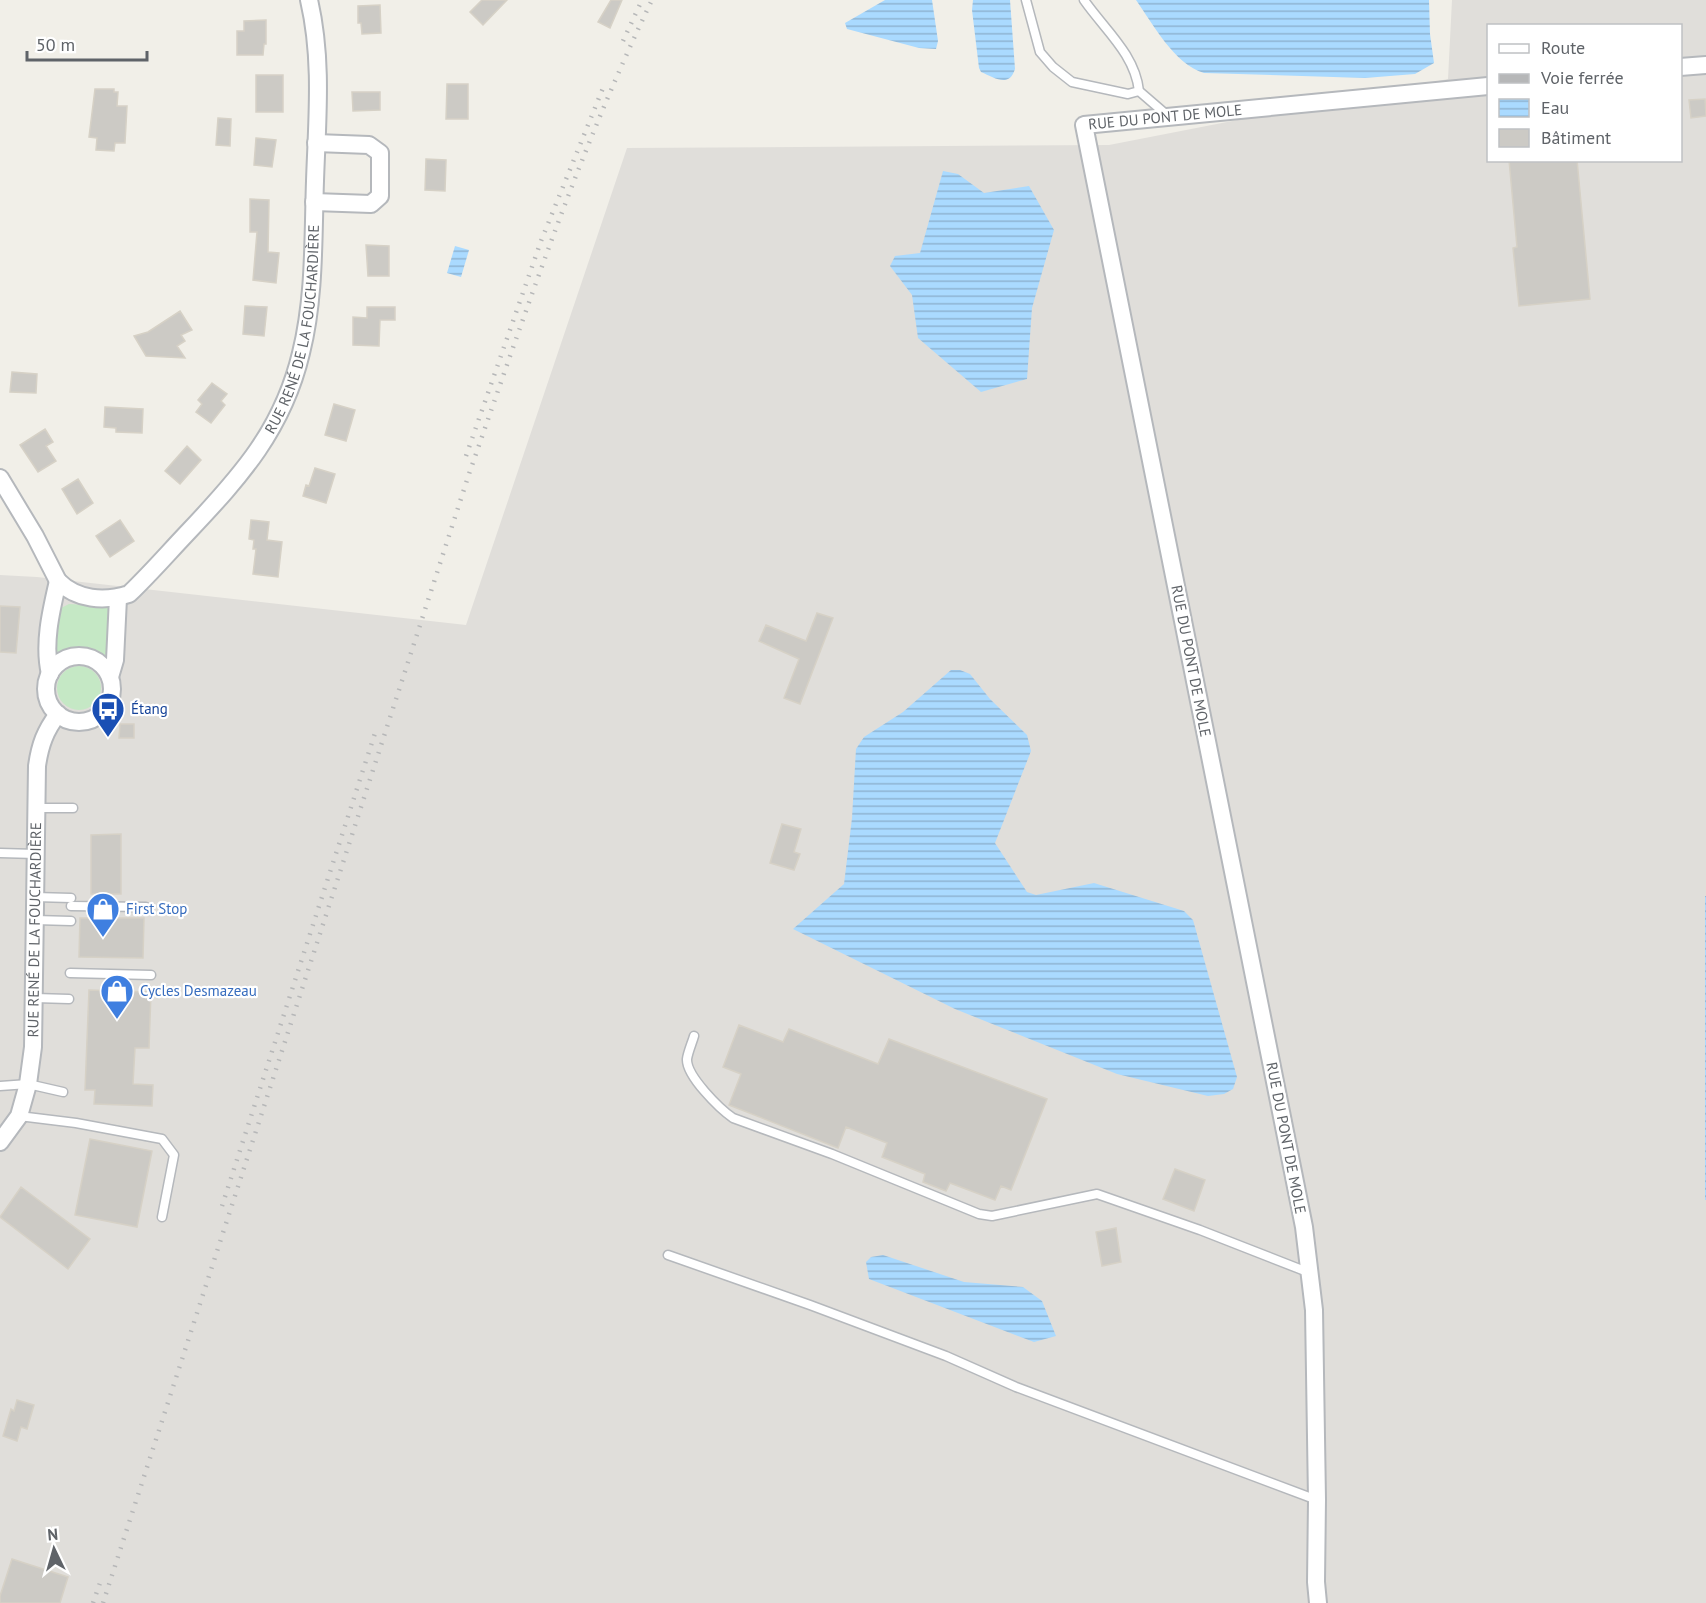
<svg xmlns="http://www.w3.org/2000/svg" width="1706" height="1603" viewBox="0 0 1706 1603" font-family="'PT Sans',sans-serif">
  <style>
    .industrial { fill: #e0deda; fill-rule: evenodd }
    .grass { fill: #c5e8c5 }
    .water { fill: url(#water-rules) }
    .building { fill: #cccac5; stroke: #d6d1c6; stroke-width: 1.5 }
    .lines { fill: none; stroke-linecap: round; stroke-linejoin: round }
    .service-casing { stroke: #b5b8bc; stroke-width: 11 }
    .minor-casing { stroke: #b5b8bc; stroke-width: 20 }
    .service { stroke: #fff; stroke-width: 8 }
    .minor { stroke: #fff; stroke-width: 16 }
    .rail { stroke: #b6b7b8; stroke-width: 4.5; stroke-dasharray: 1.5 8; stroke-linecap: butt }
    .labels { text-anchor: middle; stroke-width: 4.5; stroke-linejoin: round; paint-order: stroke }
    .street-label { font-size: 15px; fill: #5f6368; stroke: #fff }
    .transit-label { font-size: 15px; fill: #164399; stroke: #fff; text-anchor: start }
    .shop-label { font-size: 15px; fill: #366cbe; stroke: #fff; text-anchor: start }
  </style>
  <defs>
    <pattern id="water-rules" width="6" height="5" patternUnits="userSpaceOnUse" patternTransform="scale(1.5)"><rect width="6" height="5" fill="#aadaff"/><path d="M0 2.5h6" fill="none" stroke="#8eb4d2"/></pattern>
  </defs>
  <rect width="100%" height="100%" fill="#f1efe8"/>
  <!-- industrial -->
  <path class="industrial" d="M1452,0H1706V1603H0V575L37,577L466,625L627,148L1109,145L1448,79ZM1488,26H1680V160H1488Z"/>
  <!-- grass -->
  <path class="grass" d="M69,604L103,606L112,610L109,659C88,647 76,641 54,657L56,614L59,609Z
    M57 688a22 22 0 1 1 44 0a22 22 0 1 1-44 0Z"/>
  <!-- water -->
  <path class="water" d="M885,0H932L938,41L936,49L919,48L847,29L845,23Z
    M973,0H1010L1015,69C1009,88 995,78 981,72L979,68L972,10Z
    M1136,0H1429L1430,34L1434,63L1415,74L1365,78L1204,73C1174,64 1153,24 1136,0Z
    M943,171L958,174L984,193L1029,186L1054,230L1032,308L1027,379L981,392L918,338L912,295L890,266L895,256L920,253Z
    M455,246L469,250L461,277L447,273Z
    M951,670H960L970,674L990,699L1027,735L1031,751L995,843L1027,892L1036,895L1094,883L1184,911L1193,920L1237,1077L1233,1089L1224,1094L1208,1096L1117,1074L955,1009L793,929L844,884L852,818L856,749L864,737L903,712Z
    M1705,896H1706V1200H1705Z
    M883,1255L964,1282L1023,1287L1042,1301L1056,1336L1034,1342L869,1279L866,1262L871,1257Z"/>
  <!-- building -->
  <path class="building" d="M482,0H507L483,25L470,12Z
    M611,0H622L610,28L598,22Z
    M380,5L381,33L362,34L361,23H358V6Z
    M266,20V44H264L263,55H237V31H244V21Z
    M256,75H283V112H256Z
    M447,84H468V119H446Z
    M95,89H114V92H118L117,106H127L125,143H115L114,151L96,150L97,138L89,137Z
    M352,92H380V110L353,111Z
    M1705,99L1706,116L1691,118L1689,100Z
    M218,118L231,119L230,146L216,145Z
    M256,138L276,140L272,167L254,165Z
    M426,159L446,160L445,191L425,190Z
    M1509,160H1577L1590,299L1519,306L1513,248L1517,247Z
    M250,199L269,200L268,252L279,253L276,283L253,280L257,232H250Z
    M366,245L389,246V276H368Z
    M245,306L267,307L264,336L243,334Z
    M367,307H395V320H380L379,346L353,345V317L367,318Z
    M180,311L192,330L181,335L185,341L177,346L185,358L146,356L134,336L148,332Z
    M12,372L37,374L36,393L10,392Z
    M212,383L227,394L221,401L225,405L211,423L196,412L202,404L198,400Z
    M334,404L355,410L346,441L325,435Z
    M105,407L143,409L142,433L116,432V428L104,427Z
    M45,429L53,442L46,446L56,461L38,472L20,445Z
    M187,446L201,460L180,484L165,471Z
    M315,468L335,474L326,503L303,496L306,485L309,486Z
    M78,479L93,503L77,514L62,489Z
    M120,520L134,541L110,557L96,536Z
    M251,520L269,522L267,540L282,542L278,577L253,574L256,549H253L254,540L249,539Z
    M0,606L20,607L16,653L0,652Z
    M817,613L833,618L800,704L784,698L799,659L759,641L766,625L806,641Z
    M120,724H134V738H119Z
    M782,824L801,829L794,852L800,854L794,870L770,863Z
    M121,834V894H91V835Z
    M80,918H144L143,958L79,957Z
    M89,990L151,992L149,1048H135L133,1084L153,1085L152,1106L94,1104L95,1090H85Z
    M739,1025L783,1042L789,1029L878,1064L889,1039L1047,1099L1011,1190L1001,1186L995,1200L950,1183L946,1191L923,1182L925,1174L882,1157L887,1143L846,1127L838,1148L729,1105L741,1074L723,1067Z
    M90,1139L152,1151L137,1227L75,1215Z
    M1175,1169L1205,1180L1194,1211L1163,1199Z
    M21,1187L90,1239L68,1269L0,1217Z
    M1116,1228L1121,1262L1102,1266L1096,1232Z
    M17,1400L34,1405L27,1429L21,1427L17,1441L3,1436L11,1409L14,1411Z
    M12,1559L68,1577L60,1603H0V1596Z"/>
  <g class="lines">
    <defs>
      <path id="service" d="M1026,0L1040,52L1053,67L1072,82L1128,94L1139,91
        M1084,0C1104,29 1135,54 1139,91L1168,116
        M36,808H73
        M0,853L36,854
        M35,897L71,898
        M71,906L146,907
        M35,920L71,921
        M70,973L151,975
        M35,998L69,999
        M694,1036C692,1043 688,1052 687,1059C686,1076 720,1109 733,1118L832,1154L979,1214L992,1216L1097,1194L1200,1230L1310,1273
        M0,1086L28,1084L63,1092
        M19,1116L76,1123L162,1139L174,1155L162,1217
        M668,1255L810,1305L946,1356L1016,1387L1317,1500"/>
      <g id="minor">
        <path d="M1680,67L1706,65"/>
        <path d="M314,202L371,204L380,196V153L369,145L316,143"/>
        <path d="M0,478L35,536L58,581"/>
        <circle cx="79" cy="689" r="33"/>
        <path id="s1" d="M50,674C43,644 51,611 58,581C77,600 104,602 129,594C150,574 169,552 189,531C241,476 283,429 301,353C315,297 313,238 315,181C317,120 323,60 309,0"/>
        <path d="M110,677L115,660L118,598"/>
        <path id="s2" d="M0,1142L19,1116L28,1084L33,1047L37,766C40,745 45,731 58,714"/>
        <path id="s3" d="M1318,1603L1316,1582L1317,1500L1314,1310L1304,1227L1084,125L1488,86"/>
      </g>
    </defs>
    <!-- service casing -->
    <use href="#service" class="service-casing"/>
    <!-- minor casing -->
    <use href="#minor" class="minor-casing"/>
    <!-- service -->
    <use href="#service" class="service"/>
    <!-- minor -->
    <use href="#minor" class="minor"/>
    <!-- rail -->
    <path class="rail" d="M623,41L642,0
      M466,456L541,241L603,88
      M222,1206L376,730
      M93,1603L101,1580
      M103,1603L469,474C525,314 578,153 652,0"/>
  </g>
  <!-- icons -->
  <defs>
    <symbol id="bus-pin" viewBox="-11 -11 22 30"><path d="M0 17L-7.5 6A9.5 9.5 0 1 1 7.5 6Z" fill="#1a4fb4" stroke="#fff"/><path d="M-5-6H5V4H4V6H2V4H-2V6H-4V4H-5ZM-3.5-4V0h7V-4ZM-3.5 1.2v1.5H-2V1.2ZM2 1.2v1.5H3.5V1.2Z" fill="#fff"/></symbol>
    <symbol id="shop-pin" viewBox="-11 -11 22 30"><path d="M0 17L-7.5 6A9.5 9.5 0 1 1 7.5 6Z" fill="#3f7fe0" stroke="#fff"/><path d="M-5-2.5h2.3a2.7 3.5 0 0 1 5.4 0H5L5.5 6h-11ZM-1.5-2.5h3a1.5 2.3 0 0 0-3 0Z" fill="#fff"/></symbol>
  </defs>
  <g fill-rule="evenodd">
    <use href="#bus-pin" x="89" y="690" width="38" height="52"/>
    <use href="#shop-pin" x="84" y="890" width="38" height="52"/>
    <use href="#shop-pin" x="98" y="972" width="38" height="52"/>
  </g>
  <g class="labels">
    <!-- street labels -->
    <g class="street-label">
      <text dy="5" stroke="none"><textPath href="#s3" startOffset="1582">RUE DU PONT DE MOLE</textPath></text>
      <text dy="5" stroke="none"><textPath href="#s1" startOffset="492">RUE RENÉ DE LA FOUCHARDIÈRE</textPath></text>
      <text transform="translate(1191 661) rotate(79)" y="5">RUE DU PONT DE MOLE</text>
      <text dy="5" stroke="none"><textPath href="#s2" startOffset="220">RUE RENÉ DE LA FOUCHARDIÈRE</textPath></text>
      <text transform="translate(1286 1138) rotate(79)" y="5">RUE DU PONT DE MOLE</text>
    </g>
    <!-- transit labels -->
    <g class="transit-label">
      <text x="131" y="714">Étang</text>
    </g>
    <!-- shop labels -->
    <g class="shop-label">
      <text x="126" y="914">First Stop</text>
      <text x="140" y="996">Cycles Desmazeau</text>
    </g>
  </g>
  <!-- legend -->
  <rect x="1487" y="24" width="195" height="138" fill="#ffffff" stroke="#bfc1c3" stroke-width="1.5"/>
  <rect x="1499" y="44" width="30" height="9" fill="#ffffff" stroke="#bfc1c3" stroke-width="1.5"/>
  <text x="1541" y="54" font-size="18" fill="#5f6368">Route</text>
  <rect x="1499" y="74" width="30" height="9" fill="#b6b7b8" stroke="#bfc1c3" stroke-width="1.5"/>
  <text x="1541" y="84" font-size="18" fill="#5f6368">Voie ferrée</text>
  <rect x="1499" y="99" width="30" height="18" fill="url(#water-rules)" stroke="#bfc1c3" stroke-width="1.5"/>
  <text x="1541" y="114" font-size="18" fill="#5f6368">Eau</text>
  <rect x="1499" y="129" width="30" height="18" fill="#cccac5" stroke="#bfc1c3" stroke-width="1.5"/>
  <text x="1541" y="144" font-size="18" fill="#5f6368">Bâtiment</text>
  <!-- north arrow -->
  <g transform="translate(54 1549) rotate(355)" stroke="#ffffff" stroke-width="4.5" paint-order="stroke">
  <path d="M0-4.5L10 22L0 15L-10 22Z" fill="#5f6368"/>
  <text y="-9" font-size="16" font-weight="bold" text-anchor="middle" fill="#5f6368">N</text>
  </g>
  <!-- scale -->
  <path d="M27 51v9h120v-9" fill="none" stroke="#5f6368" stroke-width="3"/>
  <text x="36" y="51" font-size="18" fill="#5f6368" stroke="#ffffff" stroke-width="4.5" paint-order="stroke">50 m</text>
</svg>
